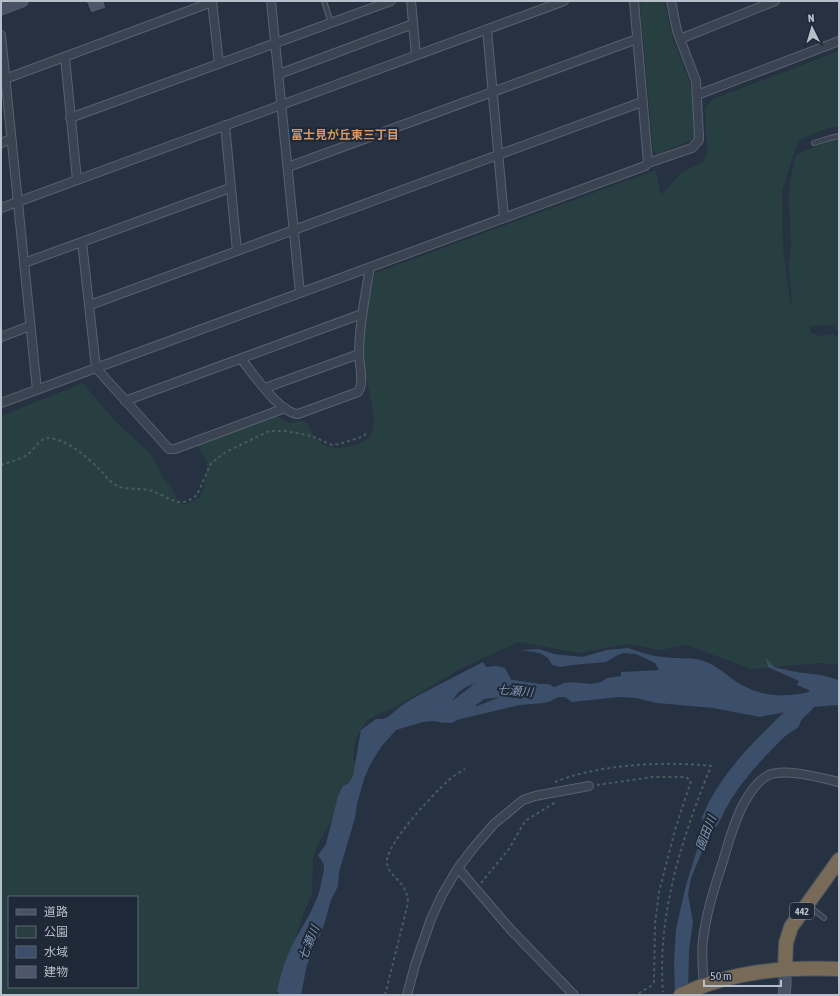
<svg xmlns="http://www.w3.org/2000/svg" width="840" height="996" viewBox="0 0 840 996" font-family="'Asap Condensed','Noto Sans JP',sans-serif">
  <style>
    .green { fill: #283f42; fill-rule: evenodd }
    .water { fill: #3b4e6a }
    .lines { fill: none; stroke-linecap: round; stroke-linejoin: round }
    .river { stroke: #3b4e6a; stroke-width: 18 }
    .building { fill: #4c586a; stroke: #212a38 }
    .lane-casing { stroke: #58616e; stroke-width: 6 }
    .street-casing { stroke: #58616e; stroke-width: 10 }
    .secondary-casing { stroke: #58616e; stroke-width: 13 }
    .highway-casing { stroke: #454e5b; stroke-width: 16 }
    .path { stroke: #465c5f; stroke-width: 2; stroke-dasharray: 3 3; stroke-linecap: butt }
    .lane { stroke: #3a4351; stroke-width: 4 }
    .street { stroke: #3a4351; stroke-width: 8 }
    .secondary { stroke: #485264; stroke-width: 11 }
    .highway { stroke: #776b57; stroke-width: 14 }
    .labels { text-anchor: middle; stroke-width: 4; stroke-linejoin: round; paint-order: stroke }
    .shield { fill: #1f2836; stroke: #89929e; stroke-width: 1 }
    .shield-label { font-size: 10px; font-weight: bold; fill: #b7bfcb }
    .neighbourhood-label { font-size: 12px; font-weight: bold; fill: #d69867; stroke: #1f2836 }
    .water-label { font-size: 12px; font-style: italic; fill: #7e94b2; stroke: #1f2836 }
  </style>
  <rect width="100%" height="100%" fill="#263141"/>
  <!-- green -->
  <path class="green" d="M646,1H664L672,36L690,83L692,94L695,136L692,140L658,154L653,151L640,4Z
    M839,51V127L827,128L798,141L782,191L783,247L790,301L792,306L789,265L791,246L789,200L790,181L796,155L828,141H839V331H837L835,325L811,326L809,325L811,333L821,336L831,334L839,337V665L821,663L752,669L686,645L660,650L628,644L579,653L519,642L462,668L397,706L367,720L355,740L353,759L357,763L358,773L317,846L313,858L312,894L304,912L281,983L275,995H1V416L83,383L115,421L152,455L164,479L171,486L179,503L185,505L200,497L205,483L207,468L206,460L198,447L203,440L274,414C279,417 285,422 290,423C295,423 301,419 305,422C311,426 311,433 314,437C317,440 324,445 327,446C337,451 365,445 371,435C379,422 367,386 365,372C361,338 367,305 375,273L656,170L661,195L681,173L703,162L707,154L705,109L707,105L713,99ZM9,897H137V987H9Z"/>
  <!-- water -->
  <path class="water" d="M628,648C639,652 651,656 663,657C675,659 688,657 700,660C713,663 723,672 734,680C758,697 782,698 809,692V690L797,685L799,681L768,667L766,658L774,667L796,672L821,675L839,680V705L811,707L805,710L799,726L796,729L779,740L769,744L755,756L748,767L742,779L714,823L691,878L688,894L693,922L689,950L688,995H675L674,963L676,929L686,885L708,815C711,809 713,803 718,799C721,797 726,797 729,793C732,790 734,784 735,779C740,769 746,755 754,747C768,736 796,734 796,710L760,717L713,708L657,703L636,698L619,697L572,702L565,697H559L545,703L520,705L444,723L436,721L423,722L396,730L381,747L370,765L364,779L357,804L355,818L345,852L339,872L338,886L331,900L324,925L307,965L301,995H280L277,991C280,977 284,963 290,950C301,926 319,905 322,878C323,874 324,870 324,866C323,861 320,859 318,855L326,844L338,796L343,786L349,783L353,776L361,730L376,719H383L389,716L401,706L417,696L483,662L486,667L497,666L505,668L511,679L508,682C494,678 470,682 459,692C457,693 455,697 453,700L462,707L477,706L511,693L531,688L555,687L564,683L572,682L591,684L601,682L607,678L621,676V672L659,670L655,663L636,654L623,653L616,656L606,662L573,665L561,667L552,665L548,658L540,653L520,650L539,649L554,654L582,657L607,650Z"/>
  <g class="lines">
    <!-- river -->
    <path class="river" d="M439,713L450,714L481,690L505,688L540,693H547
      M711,819C729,774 772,737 806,703"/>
  </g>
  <!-- building -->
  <path class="building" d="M86,1H104L106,8L91,13Z"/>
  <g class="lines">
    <defs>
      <path id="lane" d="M324,1L331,23
        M814,143L830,138L839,136
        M809,906L824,918"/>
      <path id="street" d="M212,1L219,64
        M271,1L300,293
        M411,1L416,55
        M487,29L504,218
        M1,35L37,390
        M680,39L775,1
        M65,57L77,180
        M279,74L413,24
        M5,79L212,2
        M697,95L839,41
        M70,118L391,1
        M225,125L237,251
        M1,143L11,139
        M648,163L692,148L699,140V136L696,81L677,31L671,1
        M288,167L637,39
        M1,208L564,1
        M82,242L96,368L169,449H175L285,408
        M24,263L230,188
        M90,305L642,102
        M1,337L30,326
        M241,359C253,373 279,413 298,414L358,392C364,385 360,366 359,356C359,326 365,297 370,267
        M265,388L359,354
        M125,401L362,314
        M1,403L645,166L648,163L634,1
        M458,868L511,930L574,995
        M704,985C703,971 701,955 703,940C706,913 715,886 723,861C729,841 734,821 744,803C749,794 758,781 767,776C783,767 821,778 839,782
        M407,995L415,965L431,919L442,895L458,868L474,847L494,824L523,800L535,796L589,786"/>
      <path id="secondary" d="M1,9L22,1
        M784,995L785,986V969"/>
      <path id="highway" d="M785,969L786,943L791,927L839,860
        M681,995C731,971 784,967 839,969"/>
    </defs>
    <!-- lane casing -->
    <use href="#lane" class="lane-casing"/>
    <!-- street casing -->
    <use href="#street" class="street-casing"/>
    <!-- secondary casing -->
    <use href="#secondary" class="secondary-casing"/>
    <!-- highway casing -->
    <use href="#highway" class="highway-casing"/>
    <!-- path -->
    <path class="path" d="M1,465C9,462 19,460 27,455C35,450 39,437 50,438C69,441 86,456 99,469C104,474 108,480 114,484C123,491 140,487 152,491C162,494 172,503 183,502C188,502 193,498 197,495L211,463L226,452L269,431H285L312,436L332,445L340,444L364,436L366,433
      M555,782C600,764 663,761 711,766C682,838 657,914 663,992
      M597,785L653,777H686L691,781L675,830L659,892L655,924L654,982L651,986L636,995
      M481,883L509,849L525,821L556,802
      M385,995L408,903C407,880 390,879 387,864C383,847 434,793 448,781C453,776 460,772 465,769"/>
    <!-- lane -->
    <use href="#lane" class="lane"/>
    <!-- street -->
    <use href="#street" class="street"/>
    <!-- secondary -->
    <use href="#secondary" class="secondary"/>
    <!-- highway -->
    <use href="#highway" class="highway"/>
  </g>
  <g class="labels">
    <!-- shield labels -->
    <rect class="shield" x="790" y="903" width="24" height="16" rx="3"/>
    <g class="shield-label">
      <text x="802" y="915">442</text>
    </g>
    <!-- neighbourhood labels -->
    <g class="neighbourhood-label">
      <text x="345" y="139">富士見が丘東三丁目</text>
    </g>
    <!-- water labels -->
    <g class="water-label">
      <text transform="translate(515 691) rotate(5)" y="4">七瀬川</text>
      <text transform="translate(706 833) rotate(-69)" y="4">園田川</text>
      <text transform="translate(309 943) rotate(-68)" y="4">七瀬川</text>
    </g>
  </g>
  <!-- border -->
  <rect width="840" height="996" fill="none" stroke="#b7bfcb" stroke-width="4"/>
  <!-- legend -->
  <rect x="8" y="896" width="130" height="92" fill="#1f2836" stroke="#5c6472"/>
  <rect x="16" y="909" width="20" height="6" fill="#485264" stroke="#5c6472"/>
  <text x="44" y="916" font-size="12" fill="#b7bfcb">道路</text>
  <rect x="16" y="926" width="20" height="12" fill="#283f42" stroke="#5c6472"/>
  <text x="44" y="936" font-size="12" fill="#b7bfcb">公園</text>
  <rect x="16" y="946" width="20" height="12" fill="#3b4e6a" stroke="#5c6472"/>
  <text x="44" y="956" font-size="12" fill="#b7bfcb">水域</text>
  <rect x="16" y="966" width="20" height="12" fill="#4c586a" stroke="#5c6472"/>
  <text x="44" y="976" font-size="12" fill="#b7bfcb">建物</text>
  <!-- north arrow -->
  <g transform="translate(812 28) rotate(355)" stroke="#1f2836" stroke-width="3" paint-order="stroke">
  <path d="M0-3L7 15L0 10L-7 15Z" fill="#b7bfcb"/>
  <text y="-6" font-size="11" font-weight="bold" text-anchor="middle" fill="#b7bfcb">N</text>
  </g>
  <!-- scale -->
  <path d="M704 980v6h77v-6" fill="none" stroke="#b7bfcb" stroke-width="2"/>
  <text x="710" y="980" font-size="12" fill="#b7bfcb" stroke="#1f2836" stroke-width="3" paint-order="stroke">50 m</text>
</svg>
